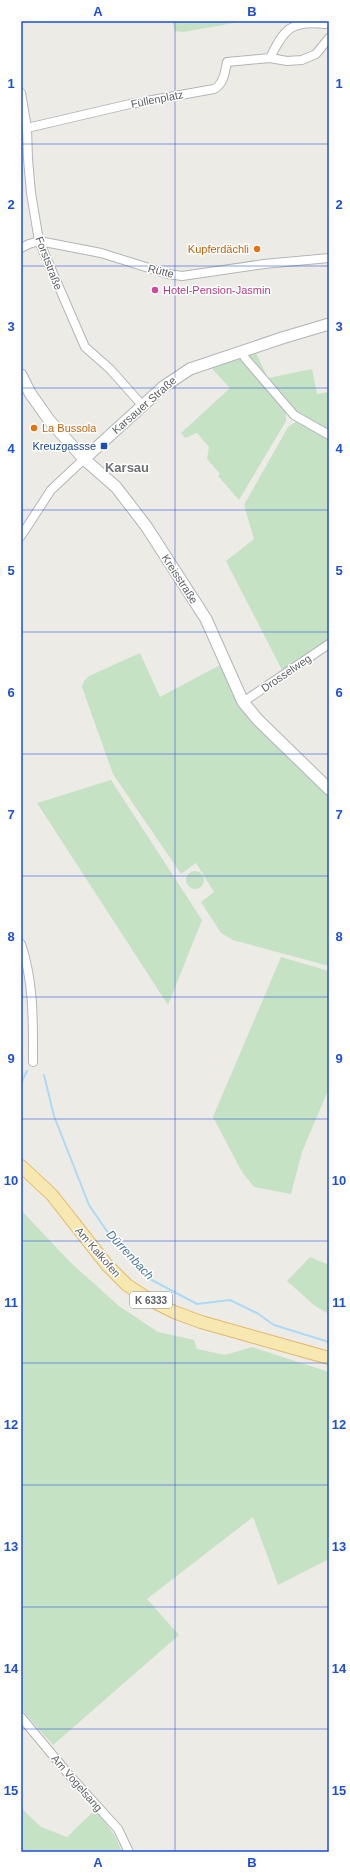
<svg xmlns="http://www.w3.org/2000/svg" width="350" height="1873" viewBox="0 0 350 1873" font-family="Arial,sans-serif">
  <style>
    .green { fill: #c6e2c4 }
    .lines { fill: none; stroke-linecap: round; stroke-linejoin: round }
    .stream { stroke: #acdaf6; stroke-width: 2 }
    .street-casing { stroke: #b2b5b8; stroke-width: 10 }
    .secondary-casing { stroke: #b1b4b8; stroke-width: 13 }
    .primary-casing { stroke: #e3b968; stroke-width: 14 }
    .street { stroke: #fff; stroke-width: 8 }
    .secondary { stroke: #fff; stroke-width: 11 }
    .primary { stroke: #f7e7b1; stroke-width: 12 }
    .grid { fill: none; stroke: #1d4ed8; stroke-width: 1; stroke-opacity: 0.55 }
    .food-dot { fill: #e8710a; stroke: #fff; stroke-width: 1.5 }
    .hotel-dot { fill: #d1479c; stroke: #fff; stroke-width: 1.5 }
    .transit-dot { fill: #1a4fb4; stroke: #fff; stroke-width: 1.5 }
    .labels { text-anchor: middle; stroke-width: 3; stroke-linejoin: round; paint-order: stroke }
    .shield { fill: #fff; stroke: #8e9092; stroke-width: 1 }
    .shield-label { font-size: 10px; font-weight: bold; fill: #5d6064 }
    .street-label { font-size: 11px; fill: #5d6064; stroke: #fff }
    .food-label { font-size: 11px; fill: #c56008; stroke: #fff; text-anchor: end }
    .hotel-label { font-size: 11px; fill: #b23c85; stroke: #fff; text-anchor: start }
    .transit-label { font-size: 11px; fill: #164399; stroke: #fff; text-anchor: end }
    .water-label { font-size: 12px; font-style: italic; fill: #47779e; stroke: #fff }
    .quarter-label { font-size: 13px; font-weight: bold; fill: #6e7276; stroke: #fff }
    .neatline { fill: none; stroke: #1d4ed8; stroke-width: 1.5 }
    .grid-label { font-size: 13px; text-anchor: middle; font-weight: bold; fill: #1d4ed8 }
  </style>
  <rect width="100%" height="100%" fill="#edebe5"/>
  <!-- green -->
  <path class="green" d="M172,21H245L183,32L175,31Z
    M256,353L268,378L312,369L317,394L329,392V433L299,415L247,358L248,356Z
    M239,358L243,360L286,409V421L239,500L218,476L220,474L207,459L209,447L197,433L185,438L181,433L230,388L214,371L211,366Z
    M297,421L329,438V641L283,672L226,561L254,539L244,505L288,427Z
    M140,653L160,697L220,665L236,701L253,721L329,796V966L233,940L221,933L201,902L214,892L196,863L181,874L113,774L82,687L84,681L89,676Z
    M111,780L202,920L168,1005L37,803Z
    M186 880a9 9 0 1 1 18 0a9 9 0 1 1-18 0Z
    M281,957L329,971V1088L302,1152L291,1194L254,1187L242,1172L213,1117Z
    M21,1210L70,1262L119,1306L158,1332L194,1340L197,1349L225,1355L252,1347L329,1372V1559L278,1585L253,1517L147,1599L179,1635L53,1745L21,1709Z
    M310,1257L329,1265V1314L315,1306L287,1281Z
    M21,1808L41,1827L67,1837L96,1809L115,1836L122,1852H21Z"/>
  <g class="lines">
    <!-- stream -->
    <path class="stream" d="M44,1075L54,1116L89,1205L111,1237L150,1279L197,1304L230,1300L257,1313L274,1325L329,1342
      M21,1083L27,1071"/>
    <defs>
      <path id="street" d="M270,58C284,29 291,20 325,24
        M21,93L27,128L28,159L31,193L39,241L85,347L110,369L142,405
        M27,128L130,104L214,89C224,84 225,71 227,62L270,58L287,61L302,60L316,54L329,38
        M21,248L29,244L39,241L101,253L168,274L182,276L264,264L329,258
        M242,352L245,358L294,415L329,435
        M21,536L51,490L84,459
        M243,702L329,644
        M21,944C34,982 33,1022 33,1062
        M21,1717L70,1776L118,1829L129,1852"/>
      <path id="secondary" d="M21,375L30,393L49,420L84,459L116,487L146,526L206,619L243,702L258,720L329,789
        M84,459L163,387L190,369L282,338L329,324"/>
      <path id="primary" d="M21,1166L52,1195L107,1265L127,1285L150,1300L174,1312L201,1322L329,1358"/>
    </defs>
    <!-- street casing -->
    <use href="#street" class="street-casing"/>
    <!-- secondary casing -->
    <use href="#secondary" class="secondary-casing"/>
    <!-- primary casing -->
    <use href="#primary" class="primary-casing"/>
    <!-- street -->
    <use href="#street" class="street"/>
    <!-- secondary -->
    <use href="#secondary" class="secondary"/>
    <!-- primary -->
    <use href="#primary" class="primary"/>
  </g>
  <!-- grid -->
  <path class="grid" d="M175,21V1852M21,144H329M21,266H329M21,388H329M21,510H329M21,632H329M21,754H329M21,876H329M21,997H329M21,1119H329M21,1241H329M21,1363H329M21,1485H329M21,1607H329M21,1729H329"/>
  <!-- markers -->
  <g class="food-dot">
    <circle cx="257" cy="249" r="4"/>
    <circle cx="34" cy="428" r="4"/>
  </g>
  <circle class="hotel-dot" cx="155" cy="290" r="4"/>
  <rect class="transit-dot" x="100" y="442" width="8" height="8" rx="2"/>
  <g class="labels">
    <!-- shield labels -->
    <rect class="shield" x="130" y="1292" width="42" height="16" rx="3"/>
    <g class="shield-label">
      <text x="151" y="1304">K 6333</text>
    </g>
    <!-- street labels -->
    <g class="street-label">
      <text transform="translate(157 99) rotate(-11)" y="4">Füllenplatz</text>
      <text transform="translate(49 263) rotate(69)" y="4">Forststraße</text>
      <text transform="translate(161 271) rotate(14)" y="4">Rütte</text>
      <text transform="translate(144 405) rotate(-41)" y="4">Karsauer Straße</text>
      <text transform="translate(180 579) rotate(57)" y="4">Kreisstraße</text>
      <text transform="translate(286 673) rotate(-34)" y="4">Drosselweg</text>
      <text transform="translate(98 1252) rotate(49)" y="4">Am Kalkofen</text>
      <text transform="translate(77 1783) rotate(49)" y="4">Am Vogelsang</text>
    </g>
    <!-- food labels -->
    <g class="food-label">
      <text x="249" y="253">Kupferdächli</text>
      <text x="42" y="432" text-anchor="start">La Bussola</text>
    </g>
    <!-- hotel labels -->
    <g class="hotel-label">
      <text x="163" y="294">Hotel-Pension-Jasmin</text>
    </g>
    <!-- transit labels -->
    <g class="transit-label">
      <text x="96" y="450">Kreuzgassse</text>
    </g>
    <!-- water labels -->
    <g class="water-label">
      <text transform="translate(130 1255) rotate(47)" y="4">Dürrenbach</text>
    </g>
    <!-- quarter labels -->
    <g class="quarter-label">
      <text x="127" y="472">Karsau</text>
    </g>
  </g>
  <!-- border -->
  <rect width="350" height="1873" fill="none" stroke="#ffffff" stroke-width="44"/>
  <rect x="22" y="22" width="306" height="1829" class="neatline"/>
  <g class="grid-label">
    <text x="98" y="16">A</text>
    <text x="252" y="16">B</text>
    <text x="11" y="88">1</text>
    <text x="339" y="88">1</text>
    <text x="11" y="209">2</text>
    <text x="339" y="209">2</text>
    <text x="11" y="331">3</text>
    <text x="339" y="331">3</text>
    <text x="11" y="453">4</text>
    <text x="339" y="453">4</text>
    <text x="11" y="575">5</text>
    <text x="339" y="575">5</text>
    <text x="11" y="697">6</text>
    <text x="339" y="697">6</text>
    <text x="11" y="819">7</text>
    <text x="339" y="819">7</text>
    <text x="11" y="941">8</text>
    <text x="339" y="941">8</text>
    <text x="11" y="1063">9</text>
    <text x="339" y="1063">9</text>
    <text x="11" y="1185">10</text>
    <text x="339" y="1185">10</text>
    <text x="11" y="1307">11</text>
    <text x="339" y="1307">11</text>
    <text x="11" y="1429">12</text>
    <text x="339" y="1429">12</text>
    <text x="11" y="1551">13</text>
    <text x="339" y="1551">13</text>
    <text x="11" y="1673">14</text>
    <text x="339" y="1673">14</text>
    <text x="11" y="1795">15</text>
    <text x="339" y="1795">15</text>
    <text x="98" y="1867">A</text>
    <text x="252" y="1867">B</text>
  </g>
</svg>
